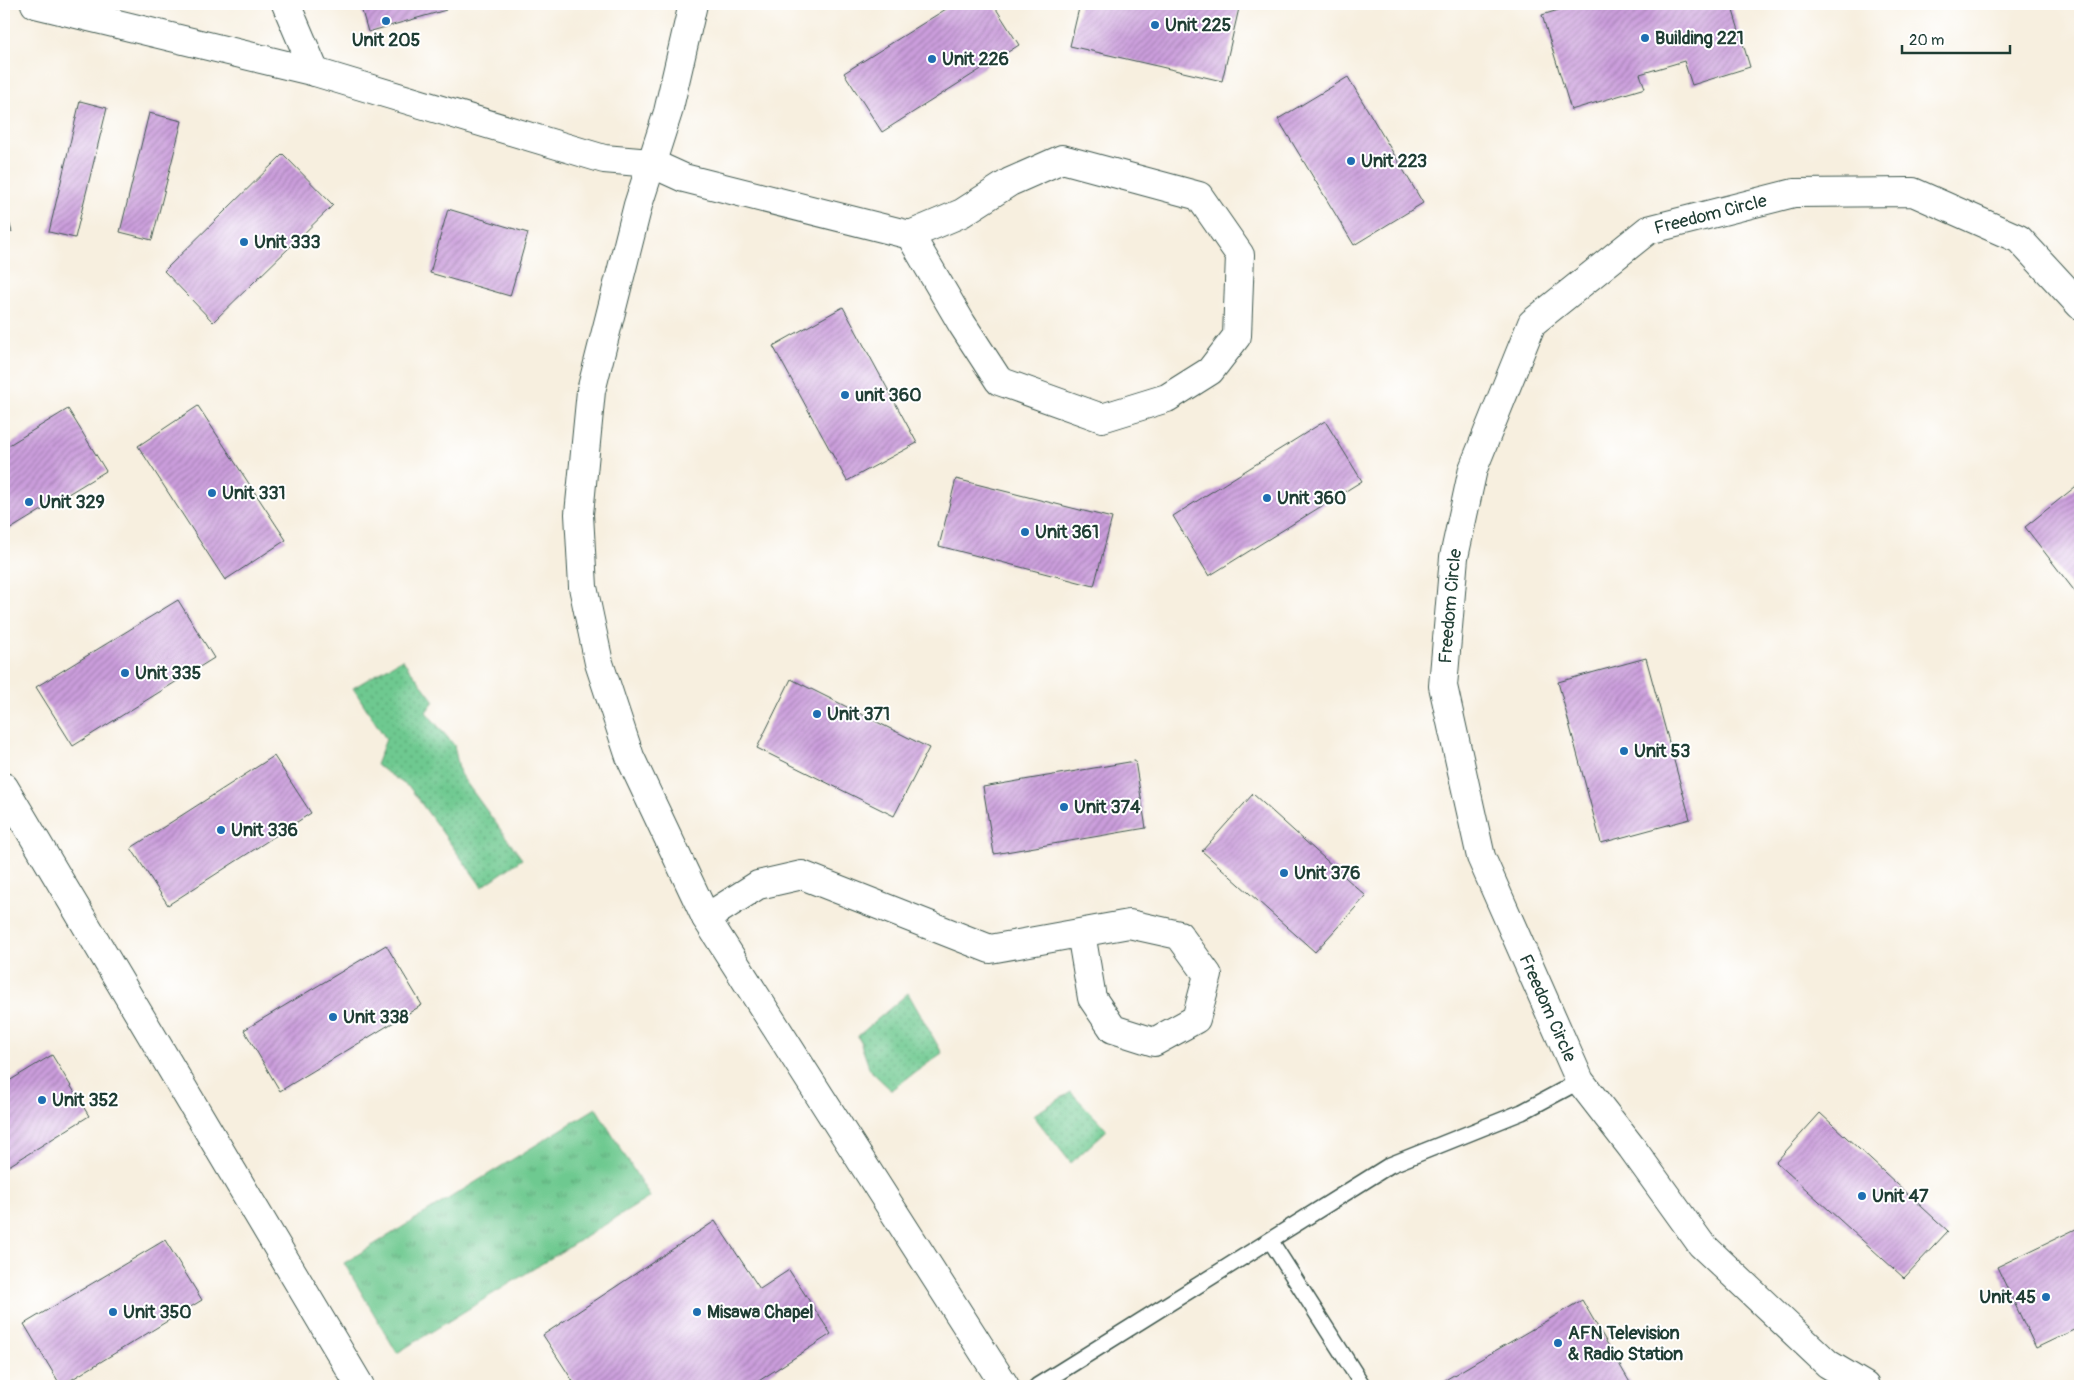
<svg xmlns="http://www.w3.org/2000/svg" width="2084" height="1390" viewBox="0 0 2084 1390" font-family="Pangolin,sans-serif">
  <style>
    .grass { fill: url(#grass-tufts); stroke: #468362 }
    .park { fill: url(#park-dots); stroke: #468362 }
    .building { fill: url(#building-hatch) }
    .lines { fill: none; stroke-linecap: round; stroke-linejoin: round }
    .lane-casing { stroke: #3f584e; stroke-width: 18 }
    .street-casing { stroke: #3f584e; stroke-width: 30 }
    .lane { stroke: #fff; stroke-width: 15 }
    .street { stroke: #fff; stroke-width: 28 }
    .poi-dot { fill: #1f6fb2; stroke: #fff; stroke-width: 2 }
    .labels { text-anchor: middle; stroke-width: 4; stroke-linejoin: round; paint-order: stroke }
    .poi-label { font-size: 18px; font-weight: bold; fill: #1f3d34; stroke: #fff; text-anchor: start }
    .street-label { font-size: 18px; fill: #1f3d34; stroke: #fff }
  </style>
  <defs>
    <pattern id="grass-tufts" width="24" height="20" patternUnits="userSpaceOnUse" patternTransform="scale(1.25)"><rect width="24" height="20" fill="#6ec990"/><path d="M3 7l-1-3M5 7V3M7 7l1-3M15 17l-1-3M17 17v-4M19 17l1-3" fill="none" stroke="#5aa476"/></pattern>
    <pattern id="park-dots" width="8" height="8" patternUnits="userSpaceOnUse" patternTransform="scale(1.25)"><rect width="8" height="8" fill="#6ec990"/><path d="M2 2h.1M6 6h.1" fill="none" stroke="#5aa476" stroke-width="1.8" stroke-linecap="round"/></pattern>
    <pattern id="building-hatch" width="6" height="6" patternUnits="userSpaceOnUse" patternTransform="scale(1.25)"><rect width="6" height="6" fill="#cb9ddc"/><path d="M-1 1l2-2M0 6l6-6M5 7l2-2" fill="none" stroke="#a481b3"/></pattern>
  </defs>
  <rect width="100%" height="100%" fill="#fff"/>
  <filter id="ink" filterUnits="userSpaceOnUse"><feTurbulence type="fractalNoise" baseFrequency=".02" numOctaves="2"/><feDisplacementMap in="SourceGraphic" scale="10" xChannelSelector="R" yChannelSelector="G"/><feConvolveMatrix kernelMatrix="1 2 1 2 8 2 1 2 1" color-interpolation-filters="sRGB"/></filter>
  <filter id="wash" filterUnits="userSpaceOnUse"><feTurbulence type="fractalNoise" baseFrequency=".0096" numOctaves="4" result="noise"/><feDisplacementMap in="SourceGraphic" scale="20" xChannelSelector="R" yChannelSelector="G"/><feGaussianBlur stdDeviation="1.12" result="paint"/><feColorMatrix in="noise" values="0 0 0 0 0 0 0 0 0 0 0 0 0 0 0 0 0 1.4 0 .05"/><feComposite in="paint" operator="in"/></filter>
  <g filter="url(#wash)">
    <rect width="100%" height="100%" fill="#f7efdf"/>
    <path class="grass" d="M596 1108 650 1197 397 1353 344 1263Z"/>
    <path class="park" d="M402 659 434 701 426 712 454 745 460 774 522 859 482 887 410 788 376 765 386 739 353 688Z
      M908 993 942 1053 891 1090 870 1070 858 1036Z
      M1071 1092 1107 1130 1071 1163 1033 1115Z"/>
    <g id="blocks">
      <path class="building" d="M360 4H445L446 10 368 32Z
        M954 4H993L1019 45 882 132 844 73Z
        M1080 4H1240L1222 81 1070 46Z
        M1578 4H1731L1750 67 1692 85 1684 61 1640 74 1645 88 1571 110 1542 15Z
        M1348 77 1423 203 1354 245 1278 119Z
        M80 101 107 108 75 238 49 232Z
        M149 113 182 121 152 240 120 232Z
        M283 154 333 205 213 322 164 271Z
        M4 204 12 232 4 235Z
        M448 209 528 233 510 296 430 273Z
        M843 307 917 443 847 481 773 346Z
        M198 406 286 540 225 580 138 446Z
        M68 409 106 471 4 533V448Z
        M1325 421 1362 481 1209 576 1173 516Z
        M956 479 1112 518 1094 586 939 546Z
        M2080 483V598L2025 527Z
        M178 600 214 658 73 746 36 687Z
        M1646 658 1690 819 1601 843 1558 682Z
        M791 679 929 748 894 816 757 748Z
        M274 756 311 813 168 905 131 848Z
        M1135 761 1146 828 994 854 983 787Z
        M1253 794 1366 896 1315 952 1202 851Z
        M386 945 422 1005 280 1091 244 1030Z
        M52 1055 89 1116 4 1169V1084Z
        M1820 1113 1948 1231 1904 1278 1776 1162Z
        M715 1221 760 1289 789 1270 831 1334 751 1386H576L543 1335Z
        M2080 1227V1327L2036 1348 1997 1267Z
        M165 1240 202 1300 61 1386 24 1324Z
        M1582 1300 1632 1386H1435Z"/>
    </g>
  </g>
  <g filter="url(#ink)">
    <use href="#blocks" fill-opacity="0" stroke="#3f584e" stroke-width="1"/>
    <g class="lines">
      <g class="lane-casing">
        <path id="lane" d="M1270 1240 1363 1386
          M1037 1386 1390 1165 1522 1112 1580 1081"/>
      </g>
      <g class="street-casing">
        <g id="street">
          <path d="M35 4 315 72 604 159 651 163 684 178 910 235 962 324 999 381 1102 418 1167 398 1210 371 1237 336 1240 255 1199 196 1062 159 1010 182 962 213 910 235"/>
          <path d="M286 4 315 72"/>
          <path d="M693 4 668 112 638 205 591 391 579 514 583 587 599 663 630 757 706 918 1005 1386"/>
          <path d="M4 787 360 1386"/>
          <path d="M706 918 758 885 802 875 990 949 1129 924 1179 935 1208 975 1196 1019 1154 1042 1113 1029 1092 998 1081 933"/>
          <path id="s1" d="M1865 1386 1828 1364 1701 1244 1632 1148 1580 1081 1481 857 1443 686 1454 557 1473 469 1532 323 1648 230 1794 193 1913 192 2019 239 2080 305"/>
        </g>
      </g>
      <use href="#lane" class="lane"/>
      <use href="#street" class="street"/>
    </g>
  </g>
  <g class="poi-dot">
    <circle cx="386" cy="21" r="5"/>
    <circle cx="1155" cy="25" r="5"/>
    <circle cx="1645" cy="38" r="5"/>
    <circle cx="932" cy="59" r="5"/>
    <circle cx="1351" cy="161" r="5"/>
    <circle cx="244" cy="242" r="5"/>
    <circle cx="845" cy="395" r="5"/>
    <circle cx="212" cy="493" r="5"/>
    <circle cx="1267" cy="498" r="5"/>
    <circle cx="29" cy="502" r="5"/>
    <circle cx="1025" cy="532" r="5"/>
    <circle cx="125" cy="673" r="5"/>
    <circle cx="817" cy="714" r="5"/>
    <circle cx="1624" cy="751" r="5"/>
    <circle cx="1064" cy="807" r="5"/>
    <circle cx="221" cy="830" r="5"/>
    <circle cx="1284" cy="873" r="5"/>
    <circle cx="333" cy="1017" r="5"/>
    <circle cx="42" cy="1100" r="5"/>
    <circle cx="1862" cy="1196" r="5"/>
    <circle cx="2046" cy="1297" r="5"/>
    <circle cx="113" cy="1312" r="5"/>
    <circle cx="697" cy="1312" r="5"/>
    <circle cx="1558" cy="1343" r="5"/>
  </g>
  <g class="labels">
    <g class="poi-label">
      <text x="1165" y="31">Unit 225</text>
      <text x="1655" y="44">Building 221</text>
      <text x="386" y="46" text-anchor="middle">Unit 205</text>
      <text x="942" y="65">Unit 226</text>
      <text x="1361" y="167">Unit 223</text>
      <text x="254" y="248">Unit 333</text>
      <text x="855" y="401">unit 360</text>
      <text x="222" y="499">Unit 331</text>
      <text x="1277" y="504">Unit 360</text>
      <text x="39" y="508">Unit 329</text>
      <text x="1035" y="538">Unit 361</text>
      <text x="135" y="679">Unit 335</text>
      <text x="827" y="720">Unit 371</text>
      <text x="1634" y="757">Unit 53</text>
      <text x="1074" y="813">Unit 374</text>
      <text x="231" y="836">Unit 336</text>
      <text x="1294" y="879">Unit 376</text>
      <text x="343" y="1023">Unit 338</text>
      <text x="52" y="1106">Unit 352</text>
      <text x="1872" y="1202">Unit 47</text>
      <text x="2036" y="1303" text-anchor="end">Unit 45</text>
      <text x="123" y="1318">Unit 350</text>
      <text x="707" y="1318">Misawa Chapel</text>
      <text x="1568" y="1339">AFN Television<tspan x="1568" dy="21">&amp; Radio Station</tspan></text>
    </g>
    <g class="street-label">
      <text dy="6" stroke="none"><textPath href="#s1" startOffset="1431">Freedom Circle</textPath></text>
      <text dy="6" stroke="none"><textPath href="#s1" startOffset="921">Freedom Circle</textPath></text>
      <text transform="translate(1548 1008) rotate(66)" y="6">Freedom Circle</text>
    </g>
  </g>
  <rect width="2084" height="1390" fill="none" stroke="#fff" stroke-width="20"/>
  <path d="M1902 45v8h108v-8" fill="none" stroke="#1f3d34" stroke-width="2.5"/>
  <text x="1909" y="45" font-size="15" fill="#1f3d34" stroke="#ffffff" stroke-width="4" paint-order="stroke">20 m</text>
</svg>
